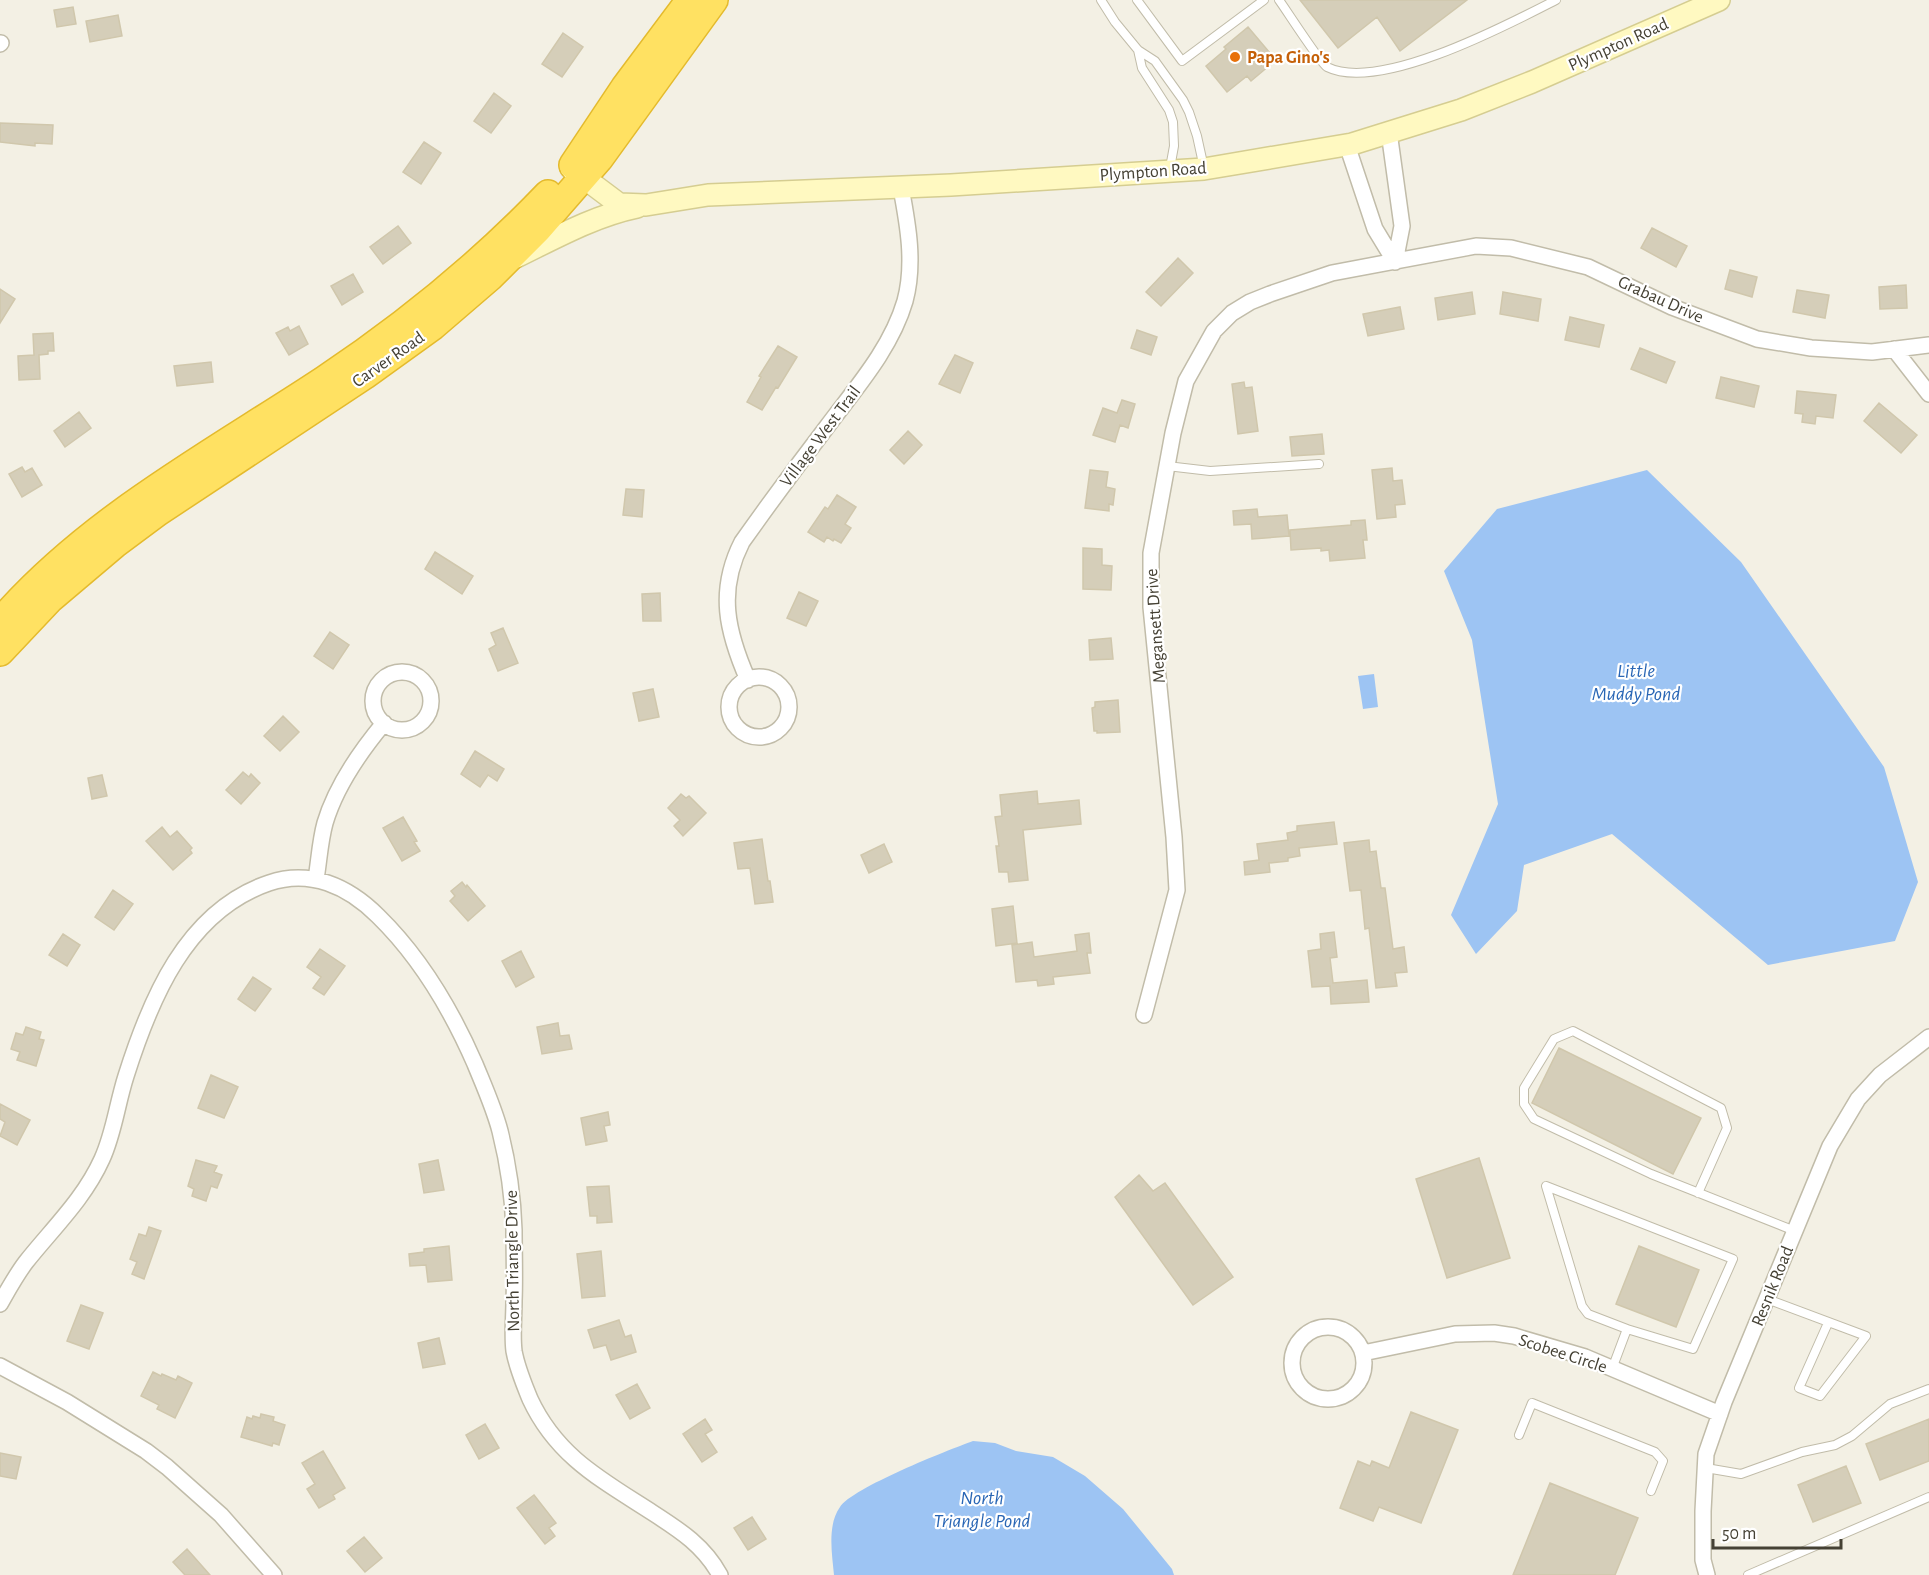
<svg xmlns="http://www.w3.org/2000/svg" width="1929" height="1575" viewBox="0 0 1929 1575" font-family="'Alegreya Sans',sans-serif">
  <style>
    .water { fill: #9dc4f3 }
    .building { fill: #d5ceb9; stroke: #d0c7ac; stroke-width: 1.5 }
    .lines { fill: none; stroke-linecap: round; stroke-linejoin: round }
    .lane-casing { stroke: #c1bca9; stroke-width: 10 }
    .street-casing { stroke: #c1bca9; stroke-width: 18 }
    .secondary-casing { stroke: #d5cd91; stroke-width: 24 }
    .highway-casing { stroke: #e4ba2d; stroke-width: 30 }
    .lane { stroke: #fff; stroke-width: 8 }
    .street { stroke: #fff; stroke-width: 15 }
    .secondary { stroke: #fff9c1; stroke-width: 21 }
    .highway { stroke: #ffe162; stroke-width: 27 }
    .food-dot { fill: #e8710a; stroke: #fff; stroke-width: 2 }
    .labels { text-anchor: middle; stroke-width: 4.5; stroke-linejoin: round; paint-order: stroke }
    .street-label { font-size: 18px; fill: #454134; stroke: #fff }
    .food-label { font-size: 18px; font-weight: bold; fill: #c56008; stroke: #fff; text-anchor: start }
    .water-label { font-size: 20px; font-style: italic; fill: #2966b5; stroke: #fff }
  </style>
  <rect width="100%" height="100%" fill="#f3f0e4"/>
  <path class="water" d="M1647 470 1741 562 1884 767 1918 882 1895 941 1768 965 1612 834 1524 865 1517 911 1476 954 1451 915 1498 804 1472 640 1444 571 1497 509Z
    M1374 674 1378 707 1363 709 1358 676Z
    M973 1441 995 1443 1016 1451 1053 1457 1085 1476 1123 1509 1172 1569 1174 1575H834C832 1554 827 1525 840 1507 852 1488 948 1450 973 1441Z"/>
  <path class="building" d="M1300 0H1467L1400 51 1377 17 1338 48Z
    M73 7 76 24 57 27 54 10Z
    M118 15 122 36 90 42 86 21Z
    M1248 27 1276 60 1251 81 1247 76 1227 92 1206 66 1226 49 1224 47Z
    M563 33 583 47 562 77 542 64Z
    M494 93 511 106 491 133 474 121Z
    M0 123 53 125 52 144 35 143V146L0 142Z
    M424 142 441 153 421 184 403 172Z
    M398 226 411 243 383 264 370 247Z
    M1652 228 1687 246 1676 267 1641 248Z
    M1178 258 1193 273 1161 306 1146 292Z
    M1730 270 1757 277 1752 297 1725 289Z
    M353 274 363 292 342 305 331 286Z
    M1906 285 1907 308 1880 309 1879 287Z
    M0 289 15 299 0 323Z
    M1797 290 1829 295 1825 318 1793 312Z
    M1472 292 1475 314 1438 320 1435 298Z
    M1503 292 1541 299 1538 321 1500 314Z
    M1400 307 1404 329 1368 336 1363 314Z
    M1570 317 1604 325 1599 347 1565 340Z
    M299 326 308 344 289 355 276 333 288 327 290 331Z
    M1137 330 1157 337 1151 355 1131 348Z
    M53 333 54 351H48V354L39 355 40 379 19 380 18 356 34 355 33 334Z
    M778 346 797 357 778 388 776 387 762 410 747 402 761 377 759 376Z
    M1640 348 1675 362 1666 383 1631 369Z
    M955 355 973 363 960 393 939 384Z
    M211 362 213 382 177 386 174 366Z
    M1721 377 1759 386 1754 407 1716 398Z
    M1244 382 1245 388 1252 387 1258 431 1238 434 1232 384Z
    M1797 391 1836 395 1833 418 1816 416 1815 424 1802 422 1803 414 1795 413Z
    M1122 400 1135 404 1128 428 1120 425 1115 442 1093 435 1103 408 1117 413Z
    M1879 403 1917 435 1901 453 1864 421Z
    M79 412 91 428 65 447 54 431Z
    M908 431 922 445 904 464 890 450Z
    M1322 434 1324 454 1292 456 1290 437Z
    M22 467 25 472 32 468 42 485 22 497 9 474Z
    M1392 468 1393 481 1402 480 1405 504 1395 505 1396 517 1377 519 1372 470Z
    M1090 470 1108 472 1106 487 1115 489 1113 505 1109 504V511L1085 508Z
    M626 489 644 490 642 517 623 515Z
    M837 495 856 507 845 524 851 528 841 543 834 539 833 541 827 537 824 542 808 532 825 507 828 509Z
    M1257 509 1258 517 1287 515 1289 536 1252 539 1251 524 1234 525 1233 511Z
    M1365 520 1367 540H1363L1365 558 1330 561 1329 550 1321 551V548L1291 550 1290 530 1351 525V521Z
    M1083 548 1102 549V565L1112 566 1111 590 1083 589Z
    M435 552 473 576 462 594 425 569Z
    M799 592 818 601 806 626 787 618Z
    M660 593 661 621H643L642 594Z
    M503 628 518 663 498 671 489 649 496 645 491 633Z
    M330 632 349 645 333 669 314 656Z
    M1111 638 1113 659 1090 660 1089 640Z
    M653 689 659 717 639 721 633 693Z
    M1118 700 1120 732 1097 733V731H1094L1092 708 1095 707V702Z
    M283 716 299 732 280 751 264 736Z
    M475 751 504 769 497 781 488 775 480 787 461 774Z
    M243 772 249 777 251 774 260 783 241 804 226 790Z
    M102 775 107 796 92 799 88 778Z
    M1037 791 1038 804 1079 800 1081 824 1023 830 1028 880 1009 882 1008 872H999L996 846H999L995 817 1002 816 1000 795Z
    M681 794 686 798 689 796 706 813 683 836 674 826 680 820 668 808Z
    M403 817 417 841 414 842 420 851 402 861 383 828Z
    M1334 822 1337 844 1299 848 1300 856 1288 858V861L1269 863 1270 872 1245 875 1244 862 1259 860 1257 844 1288 840 1287 833 1297 831V826Z
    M162 827 170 837 177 831 192 848 190 850 192 853 173 870 146 841Z
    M762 839 768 881H770L773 902 755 904 750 868 738 869 734 843Z
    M1369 840 1370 852 1376 851 1381 888H1385L1393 949 1404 947 1407 972 1395 973 1397 986 1376 988 1369 928 1365 929 1361 890 1350 891 1344 843Z
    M884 844 892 862 869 873 861 855Z
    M462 882 466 887 467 885 485 906 468 921 450 901 455 896 451 891Z
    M113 890 133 904 114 930 95 917Z
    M1013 906 1017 943 996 946 992 909Z
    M1334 932 1337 957 1330 958 1333 983 1367 980 1369 1002 1331 1004 1330 986 1312 987 1308 951 1321 949 1320 934Z
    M1089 933 1091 953H1087L1090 973 1053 977 1054 984 1038 986 1037 980 1016 982 1012 945 1032 942 1034 957 1077 951 1075 935Z
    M63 934 80 945 67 966 49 955Z
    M320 949 345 966 324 995 313 988 321 977 307 967Z
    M521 951 534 977 516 987 502 961Z
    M253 977 271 989 255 1011 238 999Z
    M558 1023 560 1036 569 1035 572 1049 542 1054 537 1027Z
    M26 1027 41 1032 39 1039 44 1040 36 1066 17 1060 20 1052 11 1049 16 1033 23 1035Z
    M1559 1048 1701 1118 1673 1174 1532 1103Z
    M211 1075 238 1087 224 1118 198 1108Z
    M0 1104 30 1120 17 1145 0 1136 5 1122 0 1119Z
    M608 1112 610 1125 604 1126 607 1141 586 1145 581 1118Z
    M1479 1158 1510 1258 1447 1278 1416 1179Z
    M196 1160 217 1166 214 1172 222 1175 217 1188 211 1186 206 1201 192 1196 194 1189 188 1186Z
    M438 1160 444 1190 424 1193 419 1164Z
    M1139 1175 1153 1191 1165 1183 1233 1277 1193 1305 1115 1197Z
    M609 1186 612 1222 597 1223V1216H590L587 1187Z
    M149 1227 161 1231 144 1279 132 1274 137 1262 130 1259 139 1234 146 1236Z
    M449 1246 452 1280 428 1282 426 1265 410 1266 409 1254 424 1252V1249Z
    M1639 1246 1699 1270 1676 1327 1616 1304Z
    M601 1251 605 1296 582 1298 577 1254Z
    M81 1305 103 1313 89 1349 67 1341Z
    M619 1320 625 1337 631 1335 636 1352 611 1360 606 1345 594 1348 588 1330Z
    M439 1338 445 1364 423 1368 418 1343Z
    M153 1372 161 1376 162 1374 176 1380 178 1376 192 1383 175 1418 157 1409 159 1405 141 1396Z
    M637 1384 650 1408 630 1419 616 1395Z
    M1411 1412 1458 1430 1421 1523 1379 1507 1373 1521 1340 1508 1358 1461 1370 1466 1372 1461 1389 1468Z
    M261 1414 274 1417 273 1421 285 1425 279 1445 273 1443 272 1446 241 1437 247 1417 252 1419 253 1416 260 1418Z
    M705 1419 712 1430 705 1434 717 1452 702 1462 683 1434Z
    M1929 1419V1461L1880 1480 1866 1444Z
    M485 1424 499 1448 479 1459 466 1435Z
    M323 1451 345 1488 333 1495 335 1499 319 1508 307 1489 315 1484 302 1463Z
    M0 1453 21 1457 16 1479 0 1476Z
    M1846 1466 1861 1503 1813 1522 1798 1485Z
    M1550 1483 1638 1518 1615 1575H1513Z
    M534 1495 556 1523 549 1528 555 1536 545 1544 517 1508Z
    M752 1517 766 1539 748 1550 734 1528Z
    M364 1537 382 1558 365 1572 347 1551Z
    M187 1549 210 1575H185L173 1562Z"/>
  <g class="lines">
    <g class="lane-casing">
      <path id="lane" d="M1101 0 1115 22 1138 50 1155 61 1183 100 1189 112 1197 136 1204 168
        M1137 0 1182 61 1264 0
        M1279 0C1287 11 1320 63 1327 67 1379 93 1507 25 1556 0
        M1138 50 1142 68 1169 110 1173 122 1174 146 1170 168
        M1167 466 1210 471 1319 464
        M1698 1193 1727 1128 1721 1108 1573 1031 1554 1039 1524 1088V1104L1534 1119 1651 1174 1795 1231
        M1767 1299 1866 1336 1820 1396 1799 1388 1828 1323
        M1612 1369 1627 1329 1693 1349 1733 1259 1546 1186 1582 1306 1588 1314 1627 1329
        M1519 1435 1532 1403 1655 1452 1663 1461 1651 1491
        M1706 1468 1741 1474 1802 1452 1835 1445 1852 1436 1890 1404 1929 1389
        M1748 1575 1929 1497"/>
    </g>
    <g class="street-casing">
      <path id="street" d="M0 44 1 43
        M1389 132 1402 226 1395 262
        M1347 145 1375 229 1395 262
        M1894 349 1929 394
        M373 701a29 29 0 1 1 58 0a29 29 0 1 1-58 0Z
        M729 707a30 30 0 1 1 60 0a30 30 0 1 1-60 0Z
        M748 680C727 632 717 591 742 542 769 504 797 466 826 428 855 389 891 349 905 301 915 264 908 225 901 188
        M316 879C319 861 320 841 325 823 336 786 359 753 384 723
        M1144 1015 1177 890 1174 837 1151 607V553L1173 433 1186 381 1214 331 1232 313 1250 302 1270 294 1332 273 1476 246 1511 248 1588 267 1672 307 1757 339 1811 348 1872 352 1929 345
        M0 1304C8 1290 16 1275 26 1262 53 1228 84 1199 102 1159 114 1133 117 1104 126 1076 150 1000 186 911 269 883 310 869 348 886 378 916 421 958 451 1009 475 1064 484 1086 494 1108 500 1131 508 1163 513 1197 514 1230 514 1254 515 1278 514 1301 514 1318 512 1335 514 1351 517 1368 524 1384 530 1399 557 1457 602 1480 653 1513 681 1531 704 1546 720 1575
        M1292 1363a36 36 0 1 1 72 0a36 36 0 1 1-72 0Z
        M1363 1353 1455 1334 1494 1333 1514 1336 1585 1357 1720 1414
        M0 1366 67 1402 146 1451 167 1467 221 1515 274 1575
        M1707 1575 1703 1560V1511L1706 1454 1724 1402 1830 1146 1858 1099 1880 1075 1929 1037"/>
    </g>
    <g class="secondary-casing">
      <path id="secondary" d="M571 168 619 204 646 205 708 195 951 185 1204 169 1352 144 1461 110 1532 82 1719 0
        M516 257C555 238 594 216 637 207"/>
    </g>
    <g class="highway-casing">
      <path id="highway" d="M573 165 625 87 690 0
        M0 622C89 519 212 454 324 380 405 326 480 265 548 194
        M0 652 50 599 115 544 158 512 365 375 433 326 490 277 538 229 599 159 714 0"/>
    </g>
    <use href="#lane" class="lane"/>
    <use href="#street" class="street"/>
    <use href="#secondary" class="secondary"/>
    <use href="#highway" class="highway"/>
  </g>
  <circle class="food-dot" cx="1235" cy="57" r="6"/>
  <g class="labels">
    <g class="street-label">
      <text transform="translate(1618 44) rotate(-24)" y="6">Plympton Road</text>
      <text transform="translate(1153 171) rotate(-4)" y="6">Plympton Road</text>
      <text transform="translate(1661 299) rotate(24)" y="6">Grabau Drive</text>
      <text transform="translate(388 359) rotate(-35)" y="6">Carver Road</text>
      <text transform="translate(820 436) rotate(-53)" y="6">Village West Trail</text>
      <text transform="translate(1155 626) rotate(-94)" y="6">Megansett Drive</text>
      <text transform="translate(512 1261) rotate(-91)" y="6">North Triangle Drive</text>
      <text transform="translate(1772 1286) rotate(-68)" y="6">Resnik Road</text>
      <text transform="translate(1563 1353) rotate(18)" y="6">Scobee Circle</text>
    </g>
    <g class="food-label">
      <text x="1247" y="63">Papa Gino's</text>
    </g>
    <g class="water-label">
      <text x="1636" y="677">Little<tspan x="1636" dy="23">Muddy Pond</tspan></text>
      <text x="982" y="1504">North<tspan x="982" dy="23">Triangle Pond</tspan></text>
    </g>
  </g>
  <path d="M1713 1539v9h128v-9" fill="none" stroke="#454134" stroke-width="3"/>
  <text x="1722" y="1539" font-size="18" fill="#454134" stroke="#ffffff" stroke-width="4.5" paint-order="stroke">50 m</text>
</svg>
